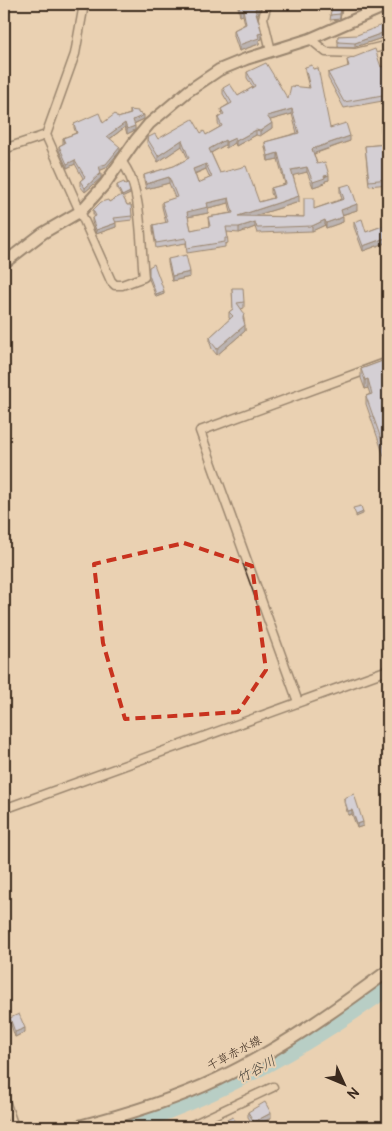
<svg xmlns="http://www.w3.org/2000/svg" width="392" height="1131" viewBox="0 0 392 1131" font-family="Pangolin,'Klee One',sans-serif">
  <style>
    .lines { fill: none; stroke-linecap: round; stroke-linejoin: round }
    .river { stroke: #7dcadc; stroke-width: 16 }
    .minor-casing { stroke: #3b2a1e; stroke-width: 11 }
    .tertiary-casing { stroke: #3b2a1e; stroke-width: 14 }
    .secondary-casing { stroke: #3b2a1e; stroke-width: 15 }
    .minor { stroke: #ead1b2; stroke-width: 8 }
    .tertiary { stroke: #ead1b2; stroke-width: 10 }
    .secondary { stroke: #ead1b2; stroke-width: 11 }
    .wall { fill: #a1afd9; stroke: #3b2a1e; fill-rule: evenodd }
    .shaded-wall { fill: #838fb0; stroke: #3b2a1e }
    .building { fill: #bbccfc; stroke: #3b2a1e; fill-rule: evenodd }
    .marked { fill: none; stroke: #c8321e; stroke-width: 4; stroke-dasharray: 10 6; stroke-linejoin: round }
    .labels { text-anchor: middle; stroke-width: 4; stroke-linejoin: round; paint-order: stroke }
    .street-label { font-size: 12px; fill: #3b2a1e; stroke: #ead1b2 }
    .water-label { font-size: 14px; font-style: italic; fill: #45423a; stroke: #ead1b2 }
  </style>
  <rect width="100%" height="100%" fill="#ead1b2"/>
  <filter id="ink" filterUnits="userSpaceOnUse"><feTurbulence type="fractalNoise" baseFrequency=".02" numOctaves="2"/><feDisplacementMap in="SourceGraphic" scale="10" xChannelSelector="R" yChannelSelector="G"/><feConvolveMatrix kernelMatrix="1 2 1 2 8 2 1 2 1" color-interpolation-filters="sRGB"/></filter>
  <g filter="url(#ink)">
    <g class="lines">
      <path class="river" d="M113 1127C131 1122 151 1118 168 1111 247 1081 320 1036 388 988"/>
      <g class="minor-casing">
        <path id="minor" d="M267 4 263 18 271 51
          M310 39 326 52 356 53 388 45
          M46 135 111 281 115 285H122L144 277C140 243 143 187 121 161
          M46 135 75 54 84 4
          M4 149 46 135
          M298 702 200 431 388 362
          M4 809 388 670
          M4 1098 14 1127
          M188 1127 273 1087"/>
      </g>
      <g class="tertiary-casing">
        <path id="tertiary" d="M4 263 43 233 81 211 105 184 135 141 149 124 188 91 219 70 246 59 310 39 388 5"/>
      </g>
      <g class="secondary-casing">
        <path id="secondary" d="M77 1127C125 1115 174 1100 218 1079 279 1050 334 1011 388 971"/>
      </g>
      <use href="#minor" class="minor"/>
      <use href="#tertiary" class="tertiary"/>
      <use href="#secondary" class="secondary"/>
    </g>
    <path class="wall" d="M238 4H258L259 13 257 14 262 39 259 40V44L239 51 234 36V30L245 24 243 15 240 16 238 7Z
      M328 4H343L340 19 330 20 332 9 329 8Z
      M338 36 385 37 355 47H338Z
      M347 60 381 67 388 65V100L344 108 328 78V73L348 67Z
      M305 67 330 128 350 141 314 154 317 164 329 180 325 181V183L313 187 307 172 293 175 299 202 254 216 304 217 314 209 342 199 340 192V187L357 210 342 215 343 222 326 228 325 225 312 231 257 233 255 227 239 233 227 232 228 243 225 244V247L187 253 186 243 156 248 153 230V225L166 223 162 207V202L175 198 169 183 146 189 144 180V175L174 166 188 159 182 146 158 162 147 143V138L158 139 201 133 206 135 220 127 218 123V118L222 115 221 109 229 104 223 94V88L238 96 253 87 247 78V72L288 99 309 87 305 72ZM292 114 297 133 265 142V147L268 161 278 159 285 184 271 188V193L273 198 259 202 220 173 211 153 225 145 226 148 235 143 236 146 256 135 260 136 272 128 270 120ZM206 169 210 178 198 183 195 174ZM229 203 231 213 208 217 209 227 191 230 188 217 208 213V208Z
      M130 110 138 113 144 119 134 124 135 130 127 134 125 127 110 139 120 151 106 168 100 170 101 178 85 192 80 186V181L83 178 75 164 67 168 59 150V146L63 144V138L76 133 74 128V124L103 123 130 114Z
      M388 123V141L383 142 381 130V125Z
      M388 144V184L369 186 365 146Z
      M117 185 130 194 123 197 127 205H131L132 220 115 222 116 227 96 234 92 222V218L95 217 93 214V210L121 196 117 188Z
      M354 222 366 232 388 224V242L363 251 354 227Z
      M168 259 190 277 172 281 168 263Z
      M149 267 164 294 156 297 149 279Z
      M232 288 244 302V308L241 309 244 319V321L245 331 217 355 212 349 210 343V337L230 319 229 318V312L233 309Z
      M388 359V458L385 459 366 404V396L370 394 368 388 365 389 361 378V369Z
      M344 798 363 826 357 828 352 814 348 815 344 802Z
      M10 1018 25 1032 15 1037 10 1022Z
      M248 1112 271 1118 254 1127 248 1117Z"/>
    <path class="shaded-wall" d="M342 4H343L340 19V14Z
      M259 6V13L255 15V9Z
      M240 9H243V15L240 16Z
      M385 32V37L355 47V43Z
      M262 33V39L259 40V44L239 51V45L258 34Z
      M292 109V114L267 121V116Z
      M144 115V119L133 124V120Z
      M125 123V127L107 141V136Z
      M272 123V128L260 136V131Z
      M135 126V130L127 134V129Z
      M256 130V135L236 146V141Z
      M350 136V141L312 154V149Z
      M388 136V141L383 142V137Z
      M235 138V143L226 148V142Z
      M182 140V146L158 162V156Z
      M225 140V145L209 154V149Z
      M120 147V151L106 168 99 171V166Z
      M278 153V159L268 161V156Z
      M10 159V162L4 164V161Z
      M75 160V164L67 168V164Z
      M206 164V169L193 174V169Z
      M307 167V172L291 176V170Z
      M101 173V178L85 192V188Z
      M329 175V180L325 181V183L313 187V182Z
      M169 177V183L146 189V184Z
      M130 192V194L122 198V196Z
      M299 196V202L238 221V216Z
      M229 198V203L208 208V213L187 217V212L207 203Z
      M357 204V210L341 215V210Z
      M343 217V222L326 228V223Z
      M325 220V225L312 231V226Z
      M255 222V227L239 233V227Z
      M116 223V227L96 234V230Z
      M388 237V242L363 251V246Z
      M190 272V277L172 281V276Z
      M164 291V294L156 297V294Z
      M245 325V331L217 355V349Z
      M368 379V388L365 389V380Z
      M388 449V458L385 459V450Z
      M363 512V514L356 517V515Z
      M352 810V814L348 815V811Z
      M363 822V826L357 828V824Z
      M25 1028V1032L15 1037V1032Z
      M271 1113V1118L254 1127V1122Z"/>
    <path class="building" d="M238 4H258L259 6 255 9 262 33 258 34 259 38 239 45 234 30 246 24 243 9H240Z
      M329 4H342L340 14 330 15 333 4Z
      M382 25 385 32 355 43 338 42V36L357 35Z
      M375 49 381 67 388 65V94L344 102 328 73 349 66 347 60Z
      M266 63 288 99 291 86 310 88 305 67 312 65 313 69 318 68 330 128 346 123 350 136 312 149 317 164 325 162 329 175 324 176 325 178 313 182 307 167 291 170 299 196 238 216 304 217V198H314V209L344 199 340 187 350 184 357 204 341 210 343 217 326 223 325 220 312 226 257 228 255 222 239 227H226L228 238H225V242L187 248 186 238 156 243 153 225 168 222 162 202 177 197 169 177 146 184 144 175 174 166 189 158 182 140 158 156 147 138 155 134 158 139 193 119 201 133 204 131 206 135 222 126 218 118 224 114 221 109 232 103 223 88 230 84 238 96 255 86 247 72ZM292 109 299 133 265 142 268 156 278 153 286 184 271 188 274 198 259 202 246 166 220 173 209 149 225 140 226 142 235 138 236 141 256 130 260 131 272 123 267 116ZM206 164 212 177 198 183 193 169ZM229 198 233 213 208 217 210 226 191 230 187 212 208 207 207 203Z
      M130 110 138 111V113L144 115 133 120 135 126 127 129 125 123 107 136 120 147 106 164 99 166 101 173 85 188 80 181 85 177 75 160 67 164 59 146 65 143 63 138 77 133 74 124 99 113 103 123 115 114 118 118 131 114Z
      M388 122V136L383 137 381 125Z
      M388 144V179L369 181 365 146Z
      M8 151 10 159 4 161V152Z
      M124 182 125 185 128 184 130 192 122 196 117 185Z
      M122 195 127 205H131L132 216 114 218 116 223 96 230 92 218 96 216 93 210 101 202 108 200 109 202Z
      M362 219 366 232 388 224V237L363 246 354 222Z
      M186 255 190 272 172 276 168 259Z
      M154 264 164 291 156 294 149 275V267Z
      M232 288H243L244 302 237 303 244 313 243 318 245 325 217 349 212 343 210 337 233 316 229 312 233 309Z
      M388 359V449L385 450 366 396 372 394 368 379 365 380 361 369Z
      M361 506 363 512 356 515 353 508Z
      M354 794 363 822 357 824 352 810 348 811 344 798Z
      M19 1014 25 1028 15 1032 10 1018Z
      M265 1102 271 1113 254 1122 248 1112Z
      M233 1117 237 1127H217L215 1125Z
      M372 1122H388V1127H373Z"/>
  </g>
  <path d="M0 0H392V1131H0ZM184 543 252 566 266 670 238 712 125 719 103 643 94 564Z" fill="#ead1b2" fill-opacity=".55" fill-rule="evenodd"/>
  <path class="marked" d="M184 543 252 566 266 670 238 712 125 719 103 643 94 564Z"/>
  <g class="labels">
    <g class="street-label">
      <text transform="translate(234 1053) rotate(-28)" y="4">千草赤水線</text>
    </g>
    <g class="water-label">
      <text transform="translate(256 1069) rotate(-28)" y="5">竹谷川</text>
    </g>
  </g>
  <rect width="392" height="1131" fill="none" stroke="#ead1b2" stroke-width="20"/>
  <rect x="10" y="10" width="372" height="1111" fill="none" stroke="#3b2a1e" stroke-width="2" filter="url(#ink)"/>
  <g transform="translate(344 1084) rotate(134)" stroke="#ead1b2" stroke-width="4" paint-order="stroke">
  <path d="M0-4L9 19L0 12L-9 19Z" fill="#3b2a1e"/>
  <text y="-8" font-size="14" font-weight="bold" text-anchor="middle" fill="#3b2a1e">N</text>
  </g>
</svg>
